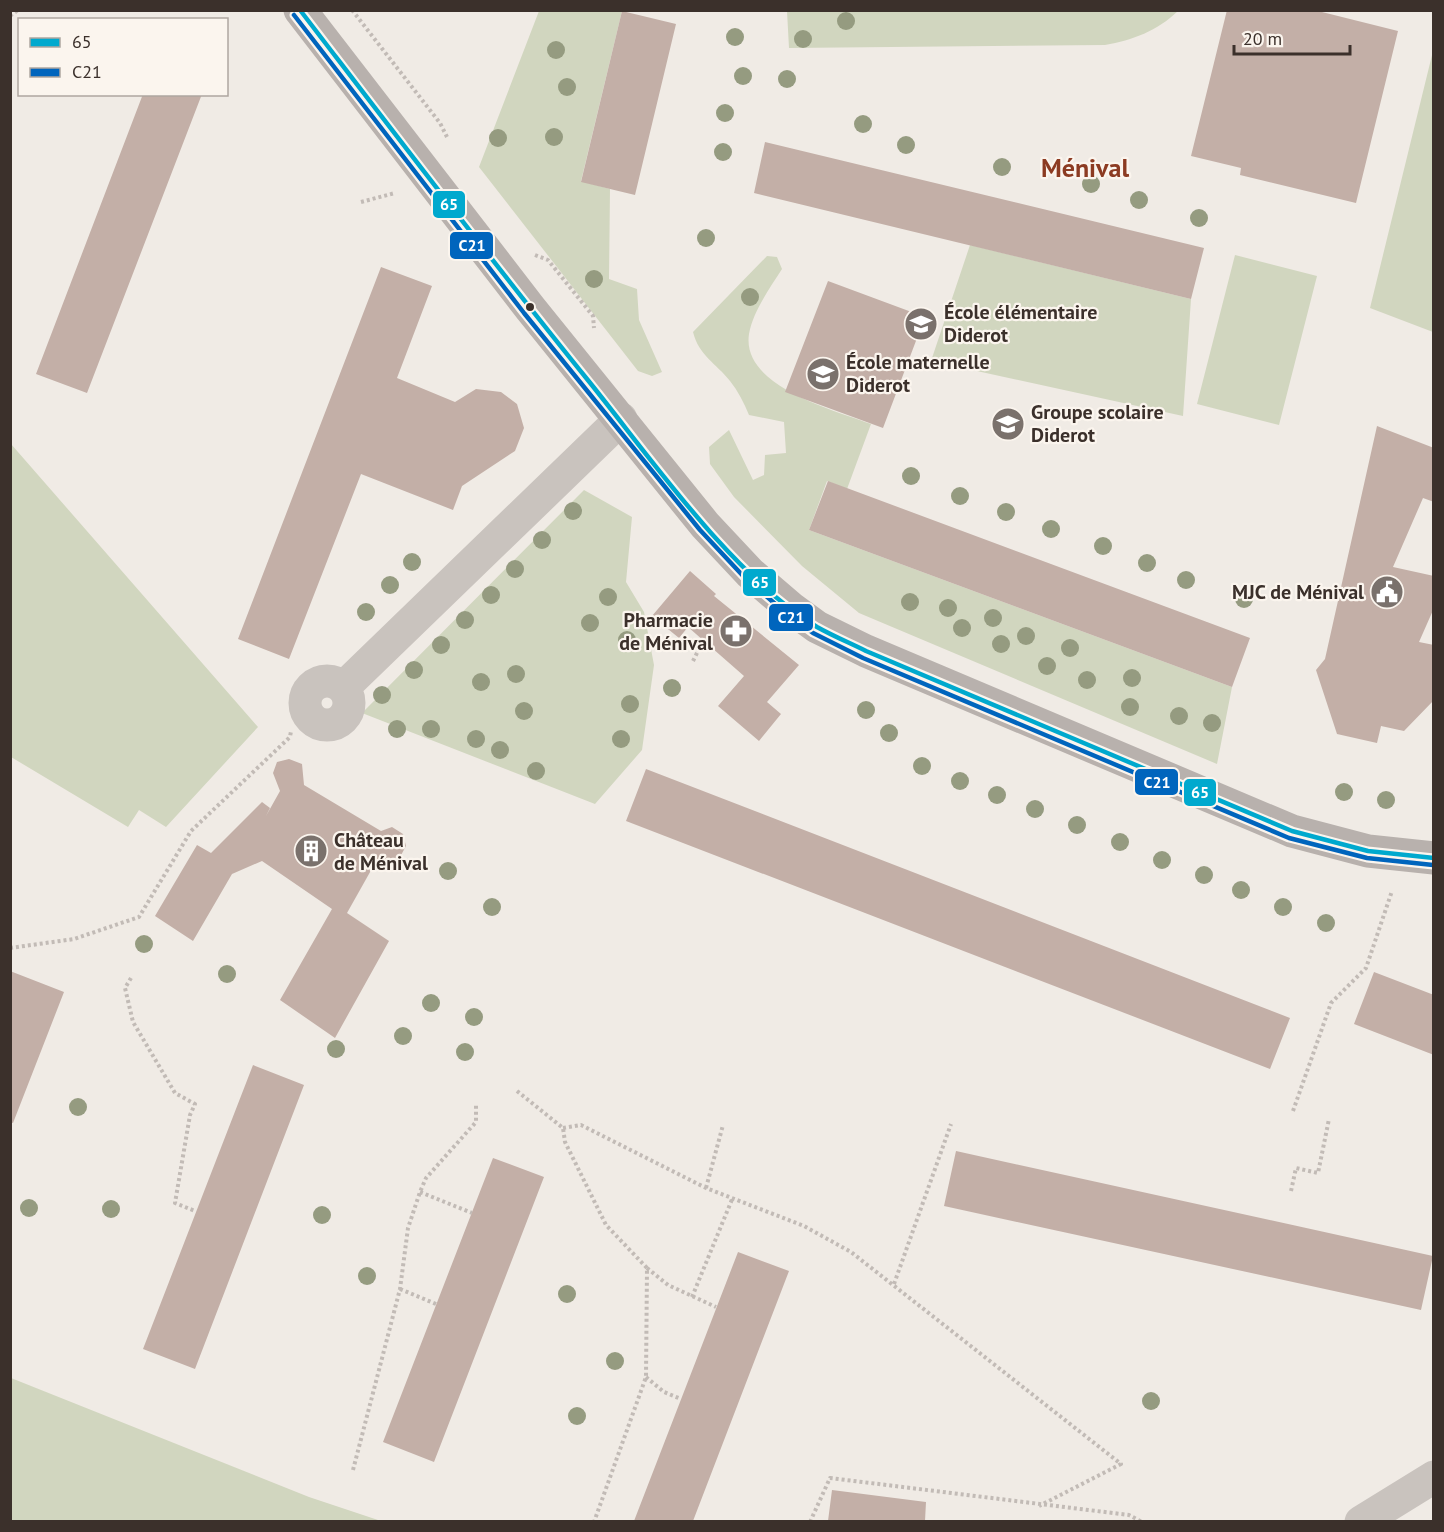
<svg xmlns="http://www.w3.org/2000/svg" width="1444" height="1532" viewBox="0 0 1444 1532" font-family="'PT Sans',sans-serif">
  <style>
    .green { fill: #d1d6bf }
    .building { fill: #c3afa7 }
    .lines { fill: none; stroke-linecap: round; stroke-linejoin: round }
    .path { stroke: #c2bbb6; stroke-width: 4; stroke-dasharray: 3 3; stroke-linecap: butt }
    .minor { stroke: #c9c3be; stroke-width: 33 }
    .major { stroke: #b8b1ad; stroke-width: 33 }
    .bus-1-casing { stroke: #fbf5ee; stroke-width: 9 }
    .bus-2-casing { stroke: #fbf5ee; stroke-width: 9 }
    .bus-1 { stroke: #00a9ce; stroke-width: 4.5 }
    .bus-2 { stroke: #0065bd; stroke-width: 4.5 }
    .tree { fill: #959b80 }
    .bus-dot { fill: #3b302b; stroke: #fbf5ee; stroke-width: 2 }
    .labels { text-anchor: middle; stroke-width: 4.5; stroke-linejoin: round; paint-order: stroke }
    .poi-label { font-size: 20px; font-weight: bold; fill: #3b302b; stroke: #fbf5ee; text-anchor: start }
    .district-label { font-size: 26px; font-weight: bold; fill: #8c3b22; stroke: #fbf5ee }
    .line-badge { stroke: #fbf5ee; stroke-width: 2 }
    .badge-label { font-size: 16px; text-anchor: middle; font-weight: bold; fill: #fff }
  </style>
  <rect width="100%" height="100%" fill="#f0ebe5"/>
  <path class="green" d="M539 11H622L581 181 610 189 609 279 637 289 639 320 662 372 652 376 638 371 479 167Z
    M787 11V10L1178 11C1157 31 1133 40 1105 45L789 48Z
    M1433 51 1434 332H1433L1370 308Z
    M970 245 1191 299 1183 416 931 361Z
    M1235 255 1317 276 1279 425 1197 404Z
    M767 256 777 257 782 269C770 288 753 311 749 334 741 387 835 410 871 424L847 489 827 481 809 530 1232 687 1217 764 859 613 802 566 734 497 710 464 709 447 729 430 753 480 764 475 765 455 786 453 784 422 749 415C744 403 738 391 730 381 716 363 699 356 693 332Z
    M11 444 258 727 166 827 139 810 128 827 11 757Z
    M584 490 632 517 626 582 644 612 654 665 642 750 595 804 362 713Z
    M11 1378 309 1497 381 1521H11Z"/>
  <path class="building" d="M1227 10H1314L1398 31 1356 203 1240 175 1241 168 1191 156Z
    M622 11 676 24 635 195 581 182Z
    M143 94H202L87 393 36 374Z
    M765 142 1204 248 1191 299 754 193Z
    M381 267 432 286 397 378 455 402 476 389 501 392 517 404 524 428 515 451 462 486 453 510 361 474 289 659 238 639Z
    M828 281 925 317 883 428 785 392Z
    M1377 426 1434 448V502L1423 498 1393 567 1434 576V608L1419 642 1434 645V700L1404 731 1381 726 1377 743 1337 734 1316 670 1325 659Z
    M828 481 1250 638 1232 687 809 530Z
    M690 571 716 594 714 596 799 665 767 702 781 714 759 741 718 706 744 676 688 627 679 638 652 616Z
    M289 759 302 764 304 785 381 831 392 827 403 834 406 846 400 857 374 865 347 913 389 941 335 1038 280 1000 332 909 262 861 232 874 193 941 155 916 197 845 211 853 262 802 270 808 266 816 280 791 273 773 277 762Z
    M646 769 1290 1018 1270 1069 626 821Z
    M10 971 64 992 13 1123 10 1122Z
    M1374 972 1434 995V1055L1354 1024Z
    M253 1065 304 1085 195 1369 143 1349Z
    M956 1151 1433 1256 1421 1310 944 1206Z
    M493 1158 544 1177 434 1462 383 1442Z
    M738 1252 789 1271 693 1521H634Z
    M832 1490 926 1502 925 1521H828Z"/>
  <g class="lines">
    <path class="path" d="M352 10 440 123 447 137
      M10 16 18 10
      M361 202 395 193
      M535 255 548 260 593 316 594 328
      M693 661 703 641
      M303 686 308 676
      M10 948 74 939 139 917 191 831 290 737 291 731
      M131 978 125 988 133 1022 175 1093 195 1104 190 1115 175 1203 195 1211
      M517 1091 563 1128 565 1142 606 1225 647 1268 646 1377 594 1522
      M1293 1111 1331 1003 1366 968 1392 891
      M563 1128 581 1125 706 1188 804 1226 851 1252 1121 1464 1039 1506
      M706 1188 723 1125
      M1291 1191 1296 1168 1318 1173 1329 1119
      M420 1192 472 1213
      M647 1268 668 1285 716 1307
      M894 1284 951 1124
      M400 1289 436 1304
      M692 1297 733 1197
      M646 1377 664 1392 681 1399
      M353 1470 400 1289 408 1228 420 1192 426 1178 476 1122V1105
      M810 1522 830 1478 1129 1515 1142 1522"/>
    <path class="minor" d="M305 703a22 22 0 1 1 44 0a22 22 0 1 1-44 0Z
      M343 688 621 419
      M1361 1522 1434 1477"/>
    <path class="major" d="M300 10 530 308 705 525 750 573 791 608 817 627 866 651 1292 831 1368 851 1434 858"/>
    <g class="bus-1-casing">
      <path id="bus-1" d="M300 10C395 134 489 258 587 379 651 458 731 575 817 627 833 636 850 643 866 651L1292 831 1368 851 1434 858"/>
    </g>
    <g class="bus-2-casing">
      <path id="bus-2" d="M294 15 524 313 700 530 745 578 787 614 813 633 863 658 1289 838 1367 858 1433 865"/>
    </g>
    <use href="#bus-1" class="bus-1"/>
    <use href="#bus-2" class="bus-2"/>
  </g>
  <g class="tree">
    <circle cx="846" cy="21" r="9"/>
    <circle cx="735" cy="37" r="9"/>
    <circle cx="803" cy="39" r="9"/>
    <circle cx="556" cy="50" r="9"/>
    <circle cx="743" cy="76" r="9"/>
    <circle cx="787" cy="79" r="9"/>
    <circle cx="567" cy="87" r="9"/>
    <circle cx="725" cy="113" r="9"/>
    <circle cx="863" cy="124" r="9"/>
    <circle cx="554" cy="137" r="9"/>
    <circle cx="498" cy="138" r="9"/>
    <circle cx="906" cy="145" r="9"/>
    <circle cx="723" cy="152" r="9"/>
    <circle cx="1002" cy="167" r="9"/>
    <circle cx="1091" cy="184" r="9"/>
    <circle cx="1139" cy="200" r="9"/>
    <circle cx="1199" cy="218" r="9"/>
    <circle cx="706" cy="238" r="9"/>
    <circle cx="594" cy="279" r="9"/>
    <circle cx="750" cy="297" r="9"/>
    <circle cx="911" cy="476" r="9"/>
    <circle cx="960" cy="496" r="9"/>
    <circle cx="573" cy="511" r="9"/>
    <circle cx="1006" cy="512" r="9"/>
    <circle cx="1051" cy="529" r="9"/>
    <circle cx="542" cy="540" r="9"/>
    <circle cx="1103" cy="546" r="9"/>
    <circle cx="412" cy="562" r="9"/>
    <circle cx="1147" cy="563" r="9"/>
    <circle cx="515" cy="569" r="9"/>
    <circle cx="1186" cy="580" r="9"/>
    <circle cx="390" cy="585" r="9"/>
    <circle cx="491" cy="595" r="9"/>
    <circle cx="608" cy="597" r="9"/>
    <circle cx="1244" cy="599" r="9"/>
    <circle cx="910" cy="602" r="9"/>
    <circle cx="948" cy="608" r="9"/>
    <circle cx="366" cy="612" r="9"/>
    <circle cx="993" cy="618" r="9"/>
    <circle cx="465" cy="620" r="9"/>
    <circle cx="590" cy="623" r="9"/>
    <circle cx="962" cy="628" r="9"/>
    <circle cx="1026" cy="636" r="9"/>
    <circle cx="627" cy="640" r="9"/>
    <circle cx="1001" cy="644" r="9"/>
    <circle cx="441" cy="645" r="9"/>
    <circle cx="1070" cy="648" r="9"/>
    <circle cx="1047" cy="666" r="9"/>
    <circle cx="414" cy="670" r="9"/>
    <circle cx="516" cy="674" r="9"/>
    <circle cx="1132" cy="678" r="9"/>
    <circle cx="1087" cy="680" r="9"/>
    <circle cx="481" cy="682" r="9"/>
    <circle cx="672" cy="688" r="9"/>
    <circle cx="382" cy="695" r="9"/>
    <circle cx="630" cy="704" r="9"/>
    <circle cx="1130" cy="707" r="9"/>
    <circle cx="866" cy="710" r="9"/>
    <circle cx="524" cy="711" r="9"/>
    <circle cx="1179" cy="716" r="9"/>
    <circle cx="1212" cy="723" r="9"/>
    <circle cx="397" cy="729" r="9"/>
    <circle cx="431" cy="729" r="9"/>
    <circle cx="889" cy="733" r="9"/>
    <circle cx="476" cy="739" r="9"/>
    <circle cx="621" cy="739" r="9"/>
    <circle cx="500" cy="750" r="9"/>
    <circle cx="922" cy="766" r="9"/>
    <circle cx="536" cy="771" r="9"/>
    <circle cx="960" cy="781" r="9"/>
    <circle cx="1344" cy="792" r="9"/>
    <circle cx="997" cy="795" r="9"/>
    <circle cx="1386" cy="800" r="9"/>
    <circle cx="1035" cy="809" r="9"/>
    <circle cx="1077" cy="825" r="9"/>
    <circle cx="1120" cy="842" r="9"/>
    <circle cx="1162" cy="860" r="9"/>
    <circle cx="448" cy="871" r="9"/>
    <circle cx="1204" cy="875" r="9"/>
    <circle cx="1241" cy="890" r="9"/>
    <circle cx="492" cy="907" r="9"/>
    <circle cx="1283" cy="907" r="9"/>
    <circle cx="1326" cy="923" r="9"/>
    <circle cx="144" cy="944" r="9"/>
    <circle cx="227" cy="974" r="9"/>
    <circle cx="431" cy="1003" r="9"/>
    <circle cx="474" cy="1017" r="9"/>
    <circle cx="403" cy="1036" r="9"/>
    <circle cx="336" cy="1049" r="9"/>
    <circle cx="465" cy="1052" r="9"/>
    <circle cx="78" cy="1107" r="9"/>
    <circle cx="29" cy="1208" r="9"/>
    <circle cx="111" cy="1209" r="9"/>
    <circle cx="322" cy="1215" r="9"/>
    <circle cx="367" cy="1276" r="9"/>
    <circle cx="567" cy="1294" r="9"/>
    <circle cx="615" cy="1361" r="9"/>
    <circle cx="1151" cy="1401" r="9"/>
    <circle cx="577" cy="1416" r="9"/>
  </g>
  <defs>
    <g id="school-disc" transform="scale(1.725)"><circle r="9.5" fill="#7a716c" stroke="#fbf5ee"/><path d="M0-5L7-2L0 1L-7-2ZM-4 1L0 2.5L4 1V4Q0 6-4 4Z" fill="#fff"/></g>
    <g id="civic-disc" transform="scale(1.725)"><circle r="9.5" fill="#7a716c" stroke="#fbf5ee"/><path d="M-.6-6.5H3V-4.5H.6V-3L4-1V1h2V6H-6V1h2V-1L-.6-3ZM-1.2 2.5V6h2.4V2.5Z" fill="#fff"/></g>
    <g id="pharmacy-disc" transform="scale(1.725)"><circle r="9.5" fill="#7a716c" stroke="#fbf5ee"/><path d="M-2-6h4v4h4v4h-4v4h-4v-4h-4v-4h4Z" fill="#fff"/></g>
    <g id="building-disc" transform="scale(1.725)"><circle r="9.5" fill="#7a716c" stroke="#fbf5ee"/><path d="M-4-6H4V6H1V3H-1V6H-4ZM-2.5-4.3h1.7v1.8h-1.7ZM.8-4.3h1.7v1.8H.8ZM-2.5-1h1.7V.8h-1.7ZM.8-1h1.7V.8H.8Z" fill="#fff"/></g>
  </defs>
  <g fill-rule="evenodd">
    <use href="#school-disc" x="921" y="324"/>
    <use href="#school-disc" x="823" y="374"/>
    <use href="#school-disc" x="1008" y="424"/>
    <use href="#civic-disc" x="1387" y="592"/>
    <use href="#pharmacy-disc" x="736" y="631"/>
    <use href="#building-disc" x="311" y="851"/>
  </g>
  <circle class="bus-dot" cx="530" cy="307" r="5"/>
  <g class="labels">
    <g class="poi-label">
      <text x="944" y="319">École élémentaire<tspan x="944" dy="23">Diderot</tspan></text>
      <text x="846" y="369">École maternelle<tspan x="846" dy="23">Diderot</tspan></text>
      <text x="1031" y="419">Groupe scolaire<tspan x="1031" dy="23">Diderot</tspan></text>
      <text x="1364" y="599" text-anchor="end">MJC de Ménival</text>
      <text x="713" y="627" text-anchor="end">Pharmacie<tspan x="713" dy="23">de Ménival</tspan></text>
      <text x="334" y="847">Château<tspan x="334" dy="23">de Ménival</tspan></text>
    </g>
    <g class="district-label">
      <text x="1085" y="177">Ménival</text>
    </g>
  </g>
  <g class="line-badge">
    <rect x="432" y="190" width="34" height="29" rx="6" fill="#00a9ce"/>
    <rect x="449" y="231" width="45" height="29" rx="6" fill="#0065bd"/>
    <rect x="742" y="568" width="35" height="29" rx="6" fill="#00a9ce"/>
    <rect x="768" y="603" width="46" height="29" rx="6" fill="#0065bd"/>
    <rect x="1134" y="768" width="45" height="28" rx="6" fill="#0065bd"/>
    <rect x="1183" y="778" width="34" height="29" rx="6" fill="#00a9ce"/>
  </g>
  <g class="badge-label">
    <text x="449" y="210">65</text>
    <text x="472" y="251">C21</text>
    <text x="760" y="588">65</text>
    <text x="791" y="623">C21</text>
    <text x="1157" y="788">C21</text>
    <text x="1200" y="798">65</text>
  </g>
  <rect width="1444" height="1532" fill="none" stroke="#3b302b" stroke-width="24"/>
  <rect x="18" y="18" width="210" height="78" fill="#fbf5ee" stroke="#aea6a0" stroke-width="1.5"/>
  <rect x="30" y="38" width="30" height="9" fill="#00a9ce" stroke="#aea6a0" stroke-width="1.5"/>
  <text x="72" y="48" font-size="18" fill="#3b302b">65</text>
  <rect x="30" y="68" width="30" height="9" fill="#0065bd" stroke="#aea6a0" stroke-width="1.5"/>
  <text x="72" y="78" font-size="18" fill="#3b302b">C21</text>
  <path d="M1234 45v9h116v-9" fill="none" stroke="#3b302b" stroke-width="3"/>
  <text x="1243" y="45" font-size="18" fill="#3b302b" stroke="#fbf5ee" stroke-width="4.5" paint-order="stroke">20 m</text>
</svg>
